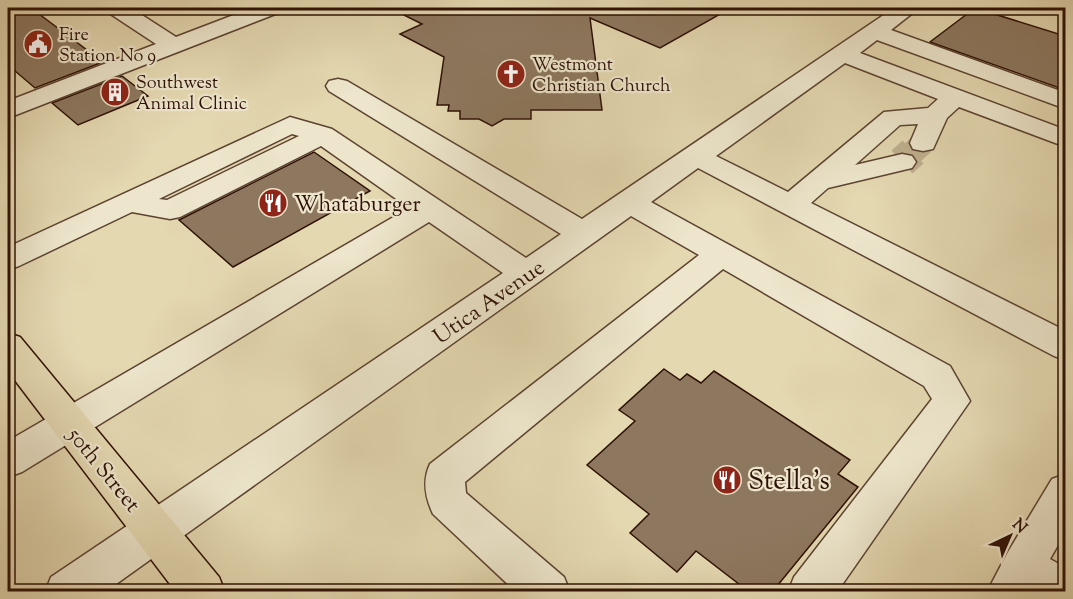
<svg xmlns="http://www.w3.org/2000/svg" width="1073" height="599" viewBox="0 0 1073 599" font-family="'Sorts Mill Goudy',serif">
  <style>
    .building { fill: #8d785f; stroke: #2e1106; stroke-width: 1.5 }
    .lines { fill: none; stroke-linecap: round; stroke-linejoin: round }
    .minor-tunnel-far1 { stroke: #c0b08f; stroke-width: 24; stroke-dasharray: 24 12; stroke-linecap: butt }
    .minor-tunnel { stroke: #c0b08f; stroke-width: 31; stroke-dasharray: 31 16; stroke-linecap: butt }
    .minor-casing { stroke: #5c4331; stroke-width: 3 }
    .major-casing { stroke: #2e1106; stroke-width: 3 }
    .minor { fill: #ede6cc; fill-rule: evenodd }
    .major { fill: #e4d8b1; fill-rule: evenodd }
    .labels { text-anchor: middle; stroke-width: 4.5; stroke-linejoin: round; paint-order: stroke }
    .far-poi-label { font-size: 18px; fill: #2e1106; stroke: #ede6cc; text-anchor: start }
    .poi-label { font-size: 22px; fill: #2e1106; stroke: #ede6cc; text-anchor: start }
    .street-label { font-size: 22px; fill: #2e1106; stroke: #ede6cc }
    .near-poi-label { font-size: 27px; fill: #2e1106; stroke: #ede6cc; text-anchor: start }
  </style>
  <rect width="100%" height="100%" fill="#e4d8b1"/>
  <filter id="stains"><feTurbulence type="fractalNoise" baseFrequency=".00333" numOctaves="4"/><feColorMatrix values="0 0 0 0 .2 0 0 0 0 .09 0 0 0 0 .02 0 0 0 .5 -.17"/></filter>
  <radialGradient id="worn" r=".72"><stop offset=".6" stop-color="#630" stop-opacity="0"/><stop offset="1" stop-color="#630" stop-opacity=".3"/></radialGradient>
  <path class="building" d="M8 8H31L103 62 35 88 8 65Z
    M390 8H731L660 48 590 18 602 110H531V119H504L492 126 479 119H460V111H448L449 105H437L444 57 400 34 422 24Z
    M975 8 1065 36V90L930 42Z
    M122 76 148 96 78 125 52 103Z
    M314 152 370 191 233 267 179 220Z
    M664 369 680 380 687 374 701 383 714 371 850 460 838 474 858 487 773 591H748L696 551 677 572 630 533 649 514 587 465 635 421 619 410Z"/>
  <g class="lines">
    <path class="minor-tunnel-far1" d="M911 154 923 143"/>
    <path class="minor-tunnel" d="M902 162 913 152"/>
    <g class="minor-casing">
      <path id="minor" d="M107 8H131L176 37 252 8H281L278 13 8 118V101L156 44 109 13Z
        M894 8H919L891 30 1066 93V109L877 40 860 53 1066 130V147L959 107 947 118 933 149 923 151 913 149 910 143 918 124 900 125 855 165 902 154 912 156 916 162 912 168 828 188 811 203 1066 331V360L1054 356 698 168 651 202 950 366 970 401 837 592H788L794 577 932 399 924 386 723 269 465 482 466 493 564 577 570 592H516L433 514C425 497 422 481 430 464L699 255 631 216 105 592H45L51 577 503 273 429 222 22 472 8 477V441L409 208 321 146 180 217 170 219 132 212 19 266 8 270V247L290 117 332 129 526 258 561 234 329 91 326 86 329 81 338 79 347 81 582 219ZM845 63 938 99 928 108 884 112 788 192 716 156ZM292 134 299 136 167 200 159 199Z
        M1066 474V531L1050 559 1066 568V592H987L1008 552 1052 479Z"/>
    </g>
    <g class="major-casing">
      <path id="major" d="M8 333 20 337 219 577 225 592H176L8 371Z"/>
    </g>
    <use href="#minor" class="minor"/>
    <use href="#major" class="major"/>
  </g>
  <defs>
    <g id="civic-disc" transform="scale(1.5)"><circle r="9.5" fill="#8f2418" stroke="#ede6cc"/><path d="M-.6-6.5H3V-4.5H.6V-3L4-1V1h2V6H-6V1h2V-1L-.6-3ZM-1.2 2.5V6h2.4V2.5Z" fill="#fff"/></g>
    <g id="church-disc" transform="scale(1.5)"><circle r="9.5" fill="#8f2418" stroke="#ede6cc"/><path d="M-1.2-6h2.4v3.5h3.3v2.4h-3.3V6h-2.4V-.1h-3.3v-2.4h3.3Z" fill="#fff"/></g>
    <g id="building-disc" transform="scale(1.5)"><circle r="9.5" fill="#8f2418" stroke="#ede6cc"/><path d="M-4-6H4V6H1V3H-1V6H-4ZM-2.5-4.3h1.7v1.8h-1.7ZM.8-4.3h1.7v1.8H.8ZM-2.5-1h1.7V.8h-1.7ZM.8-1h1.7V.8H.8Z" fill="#fff"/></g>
    <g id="restaurant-disc" transform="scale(1.5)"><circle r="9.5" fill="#8f2418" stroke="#ede6cc"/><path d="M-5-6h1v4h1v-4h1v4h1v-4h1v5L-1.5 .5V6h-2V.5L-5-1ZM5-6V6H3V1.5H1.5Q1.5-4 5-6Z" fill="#fff"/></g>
  </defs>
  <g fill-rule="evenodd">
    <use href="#civic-disc" x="38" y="44"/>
    <use href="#church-disc" x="511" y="74"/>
    <use href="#building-disc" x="115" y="92"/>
    <use href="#restaurant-disc" x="273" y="203"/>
    <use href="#restaurant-disc" x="727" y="480"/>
  </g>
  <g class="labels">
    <g class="far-poi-label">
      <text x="59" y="40">Fire<tspan x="59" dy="21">Station No 9</tspan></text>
      <text x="532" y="70">Westmont<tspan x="532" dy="21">Christian Church</tspan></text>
      <text x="136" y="88">Southwest<tspan x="136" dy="21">Animal Clinic</tspan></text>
    </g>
    <g class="poi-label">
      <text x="294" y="211">Whataburger</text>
    </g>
    <g class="street-label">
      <text transform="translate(488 301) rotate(-35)" y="8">Utica Avenue</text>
      <text transform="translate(105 469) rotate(51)" y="8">50th Street</text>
    </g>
    <g class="near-poi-label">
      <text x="748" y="489">Stella's</text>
    </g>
  </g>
  <rect width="1073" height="599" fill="none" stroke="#e4d8b1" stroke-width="30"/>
  <rect x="9" y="9" width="1055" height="581" fill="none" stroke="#2e1106" stroke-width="3"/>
  <rect x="15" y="15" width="1043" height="569" fill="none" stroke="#2e1106" stroke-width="1.5"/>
  <g transform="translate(1010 536) rotate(44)" stroke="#ede6cc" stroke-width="4.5" paint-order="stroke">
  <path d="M0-4.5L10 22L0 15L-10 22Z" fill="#2e1106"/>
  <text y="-9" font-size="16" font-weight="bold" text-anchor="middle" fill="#2e1106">N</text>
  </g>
  <rect width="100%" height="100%" filter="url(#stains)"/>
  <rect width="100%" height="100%" fill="url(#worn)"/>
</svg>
